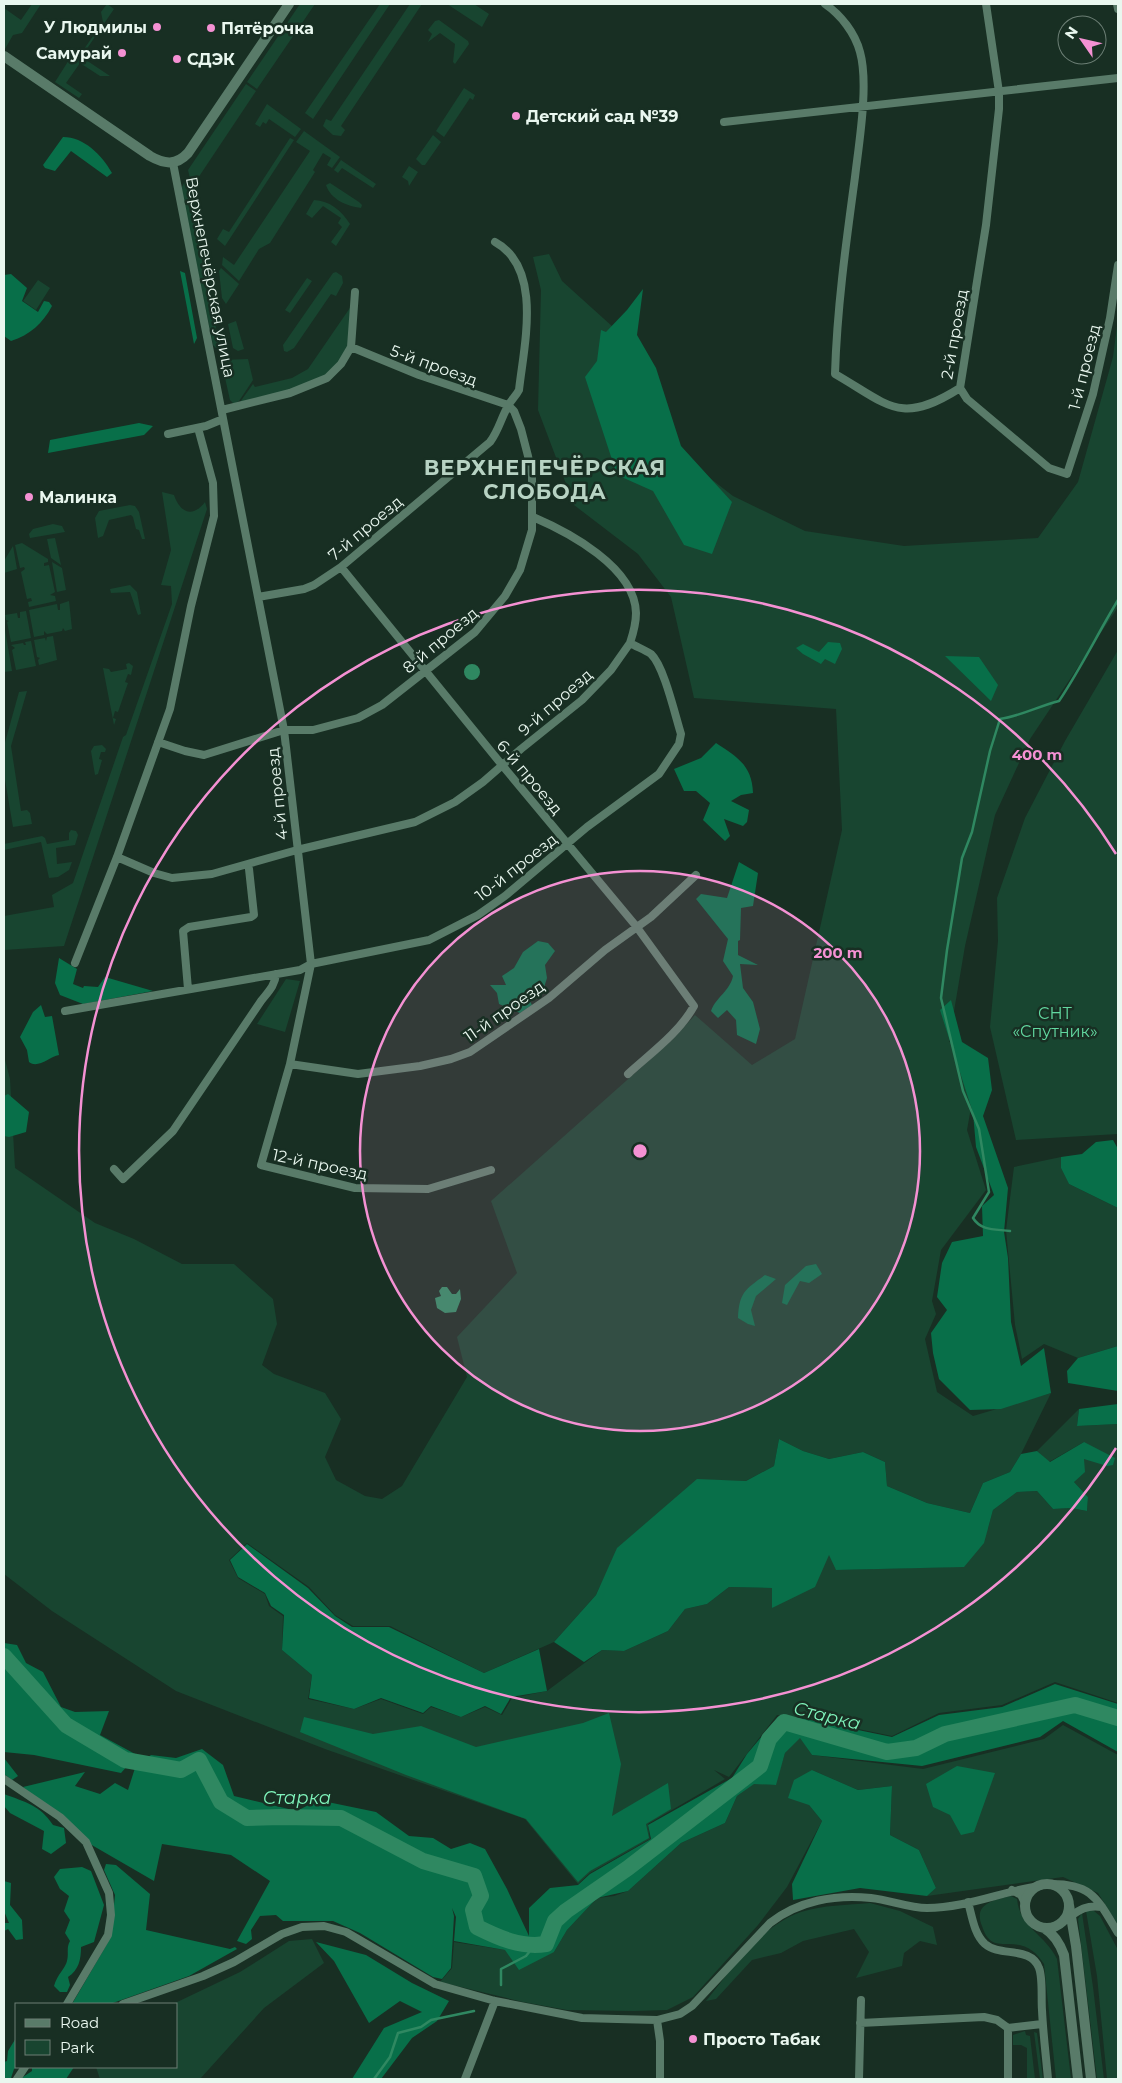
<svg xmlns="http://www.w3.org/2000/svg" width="1122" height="2083" viewBox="0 0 1122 2083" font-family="Montserrat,sans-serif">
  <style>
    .green { fill: #184530 }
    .forest { fill: #086f49 }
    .water { fill: #2f8861 }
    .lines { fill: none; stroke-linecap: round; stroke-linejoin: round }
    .stream { stroke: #2f8861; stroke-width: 2.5 }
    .river { stroke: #2f8861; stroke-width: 16 }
    .minor { stroke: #597b69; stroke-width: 8 }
    .tertiary { stroke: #597b69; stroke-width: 10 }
    .ring { fill: none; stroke: #f491d3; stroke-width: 2.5 }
    .poi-dot { fill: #f491d3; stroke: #182f23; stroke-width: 2 }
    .labels { text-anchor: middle; stroke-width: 5; stroke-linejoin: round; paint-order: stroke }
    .poi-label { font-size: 16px; font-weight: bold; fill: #e9f7ef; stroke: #182f23; text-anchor: start }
    .street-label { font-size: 16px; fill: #e9f7ef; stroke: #182f23 }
    .park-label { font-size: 16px; fill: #62d9a1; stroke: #182f23 }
    .water-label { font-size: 18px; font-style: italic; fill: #7ff4bb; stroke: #182f23 }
    .district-label { font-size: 21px; font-weight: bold; letter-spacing: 1px; fill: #b7d3c3; stroke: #182f23 }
    .centre { fill: #f491d3; stroke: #182f23; stroke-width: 2.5 }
    .ring-label { font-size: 15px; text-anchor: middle; font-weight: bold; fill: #f491d3; stroke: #182f23; stroke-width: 5; stroke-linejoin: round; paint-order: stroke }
  </style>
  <rect width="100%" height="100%" fill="#182f23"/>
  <path class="green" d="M32 4H41L22 33 13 35 5 49 4 8 21 20Z
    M107 4 114 9 86 50 84 49 103 22 101 12Z
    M300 4H315L257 89 247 82Z
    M380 4H390L313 119 305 113Z
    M410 4H422L341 126 345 130 341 136 333 135 323 126 326 119 331 121Z
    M447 4H474L489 14 482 27Z
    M439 20 468 41 469 44 455 64 453 62 455 44 440 33 428 42 432 34 428 30 435 21Z
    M74 52 110 76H100L80 63 66 83 82 94 79 98 55 82Z
    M246 84 256 91 192 187 188 170Z
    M464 88 475 95 473 100 470 98 444 137 436 131Z
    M267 104 301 129 295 137 269 119 266 124 263 122 260 127 255 124Z
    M304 131 340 157 332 168 327 165 331 158 323 153 313 170 315 172 270 243 259 249 239 281 222 265 223 257 234 265 310 151 296 142Z
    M433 135 441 142 425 165H422L416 159Z
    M290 138 294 140 225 246 217 239 223 229 229 232Z
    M341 160 376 184 373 188 342 168 338 173 334 170Z
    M409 166 418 172 409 186 408 181 402 177Z
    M186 179 220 348H216L213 345 181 189Z
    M330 183 359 202 362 205 361 208C347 206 331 200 326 185Z
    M314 200C330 201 341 210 350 224L336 246 331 242 342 227 338 223 341 218 323 206 312 218 306 214Z
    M549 254 562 281 644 355 679 454 733 496 805 531 904 546 1038 538 1078 482 1113 357 1118 318V607L1030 739 995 815 965 946 949 1041 977 1074 967 1130 986 1190 941 1250 932 1301 936 1314 925 1339 937 1392 973 1416 1051 1393 1021 1454 1010 1472 983 1483 970 1513 927 1503 887 1486 885 1462 863 1452 829 1459 803 1451 779 1439 774 1466 746 1481 697 1480 618 1548 596 1595 554 1642 484 1673 390 1626H353L335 1615 309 1587 247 1543 229 1560 238 1578 265 1594 269 1606 283 1616 282 1650 312 1675 308 1699 354 1709 381 1699 423 1714 431 1707 461 1717 485 1707 502 1715 512 1698 547 1691 602 1650 624 1651 668 1631 685 1609 707 1604 729 1587 772 1588V1608L829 1554 837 1570 949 1567 988 1528 993 1510 1017 1492 1037 1491 1053 1509 1071 1508 1087 1511 1088 1497 1074 1482 1084 1459V1442L1049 1462 1037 1451 1079 1409 1077 1426 1118 1424V1703L1055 1682 1002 1705 939 1713 892 1736 805 1718 777 1715 729 1777 714 1770 725 1779 648 1824 650 1839 590 1873 578 1884 525 1819 325 1749 176 1691 52 1611 4 1574V1056L10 1079 15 1168 95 1223 134 1239 182 1264H234L273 1299 277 1324 262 1365 274 1374 325 1393 341 1419 325 1457 336 1480 365 1496 382 1499 402 1486 467 1377 457 1337 517 1273 491 1201 672 1040 695 1015 752 1065 795 1039 842 830 836 709 694 698 671 597 638 554 574 505 538 410 541 290 533 257Z
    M221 268 239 284 226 304 222 298 219 271Z
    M336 272 342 276 343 283 336 296 331 294 294 348 287 352 284 351 283 345 333 273Z
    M307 278 312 281 290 313 285 310Z
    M38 280 50 288 36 310 23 301Z
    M354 302 352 345 327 378 290 393 240 402 253 384 255 387 292 378 308 369Z
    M236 321 244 349 238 351 233 348 228 324Z
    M248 359 253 380 239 401 234 404 230 400 221 360Z
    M162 492 174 495C180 513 193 518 205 502L207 509 64 946 4 950V916L54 907 52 895 73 883 123 737 126 735 172 604 171 586 161 585 171 550Z
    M130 505 135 506 139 512 145 539H142L139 530 136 529 133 517 131 515 109 520 103 536 98 538 95 518 99 511Z
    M53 524 62 526 65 532 30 538 29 534 33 529Z
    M55 538 61 565 51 558 47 539Z
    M22 543 48 559V562L44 563V566L49 565 55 592 50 595 55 596 56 601 29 607 28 602 32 601 31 598 27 599 21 572 25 569 24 567 20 568 15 545Z
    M13 546 17 569 4 573V561Z
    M52 562 62 568 66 590 57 592Z
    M130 585 137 592 141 614 138 615 130 592 111 593 110 589Z
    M69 601 72 629 65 631 63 628 62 631 47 634 44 631V635L34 637 29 610 57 604 58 610H60V604Z
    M26 611 31 638 11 642 7 622 9 621 6 620 5 615 17 613 18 618H20V612Z
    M4 624 12 671 4 672Z
    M53 636 57 660 39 665 38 660 40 658 37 657 34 640 45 638 46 641 47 637Z
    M31 641 36 666 16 670 12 650 15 648 11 645 23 643 24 645H26L25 642Z
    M1118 650V1134L1016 1140 990 1027 998 941 997 898 1025 818 1065 741Z
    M129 663 133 666 131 675 128 674 125 682 128 683 118 712 115 711 113 718 116 719 114 725 103 668 109 669 111 672 127 669 126 664Z
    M27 691 11 746 21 811 27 810 30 813 32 824 13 827 4 774V746L19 692Z
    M102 745 106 749 105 752H101L99 759 102 760 98 774 95 775 91 751 94 746Z
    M71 830 76 831 78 835 75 845 56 848 57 864 72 862 69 870 58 877 49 878 41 842 4 850V844L42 836 45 838 47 844 69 840V833Z
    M286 979 300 981 285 1032 257 1024Z
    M1061 1157V1168L1069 1184 1118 1208V1346L1078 1358 1044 1344 1022 1359 1015 1325 1006 1230 1014 1167Z
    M1063 1725 1118 1755V1925L1098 1893 1063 1877 927 1896 936 1888 919 1850 890 1835 892 1786 858 1790 812 1770 809 1805 822 1821 787 1887 758 1925 693 1997 667 2010 634 2011 567 2010 523 2002 440 1982 452 1968 454 1942 505 1950 554 1952 567 1930 597 1898 614 1896 628 1891 681 1843 725 1823 737 1796 754 1783 775 1785 785 1753 800 1737 812 1755 923 1769 1044 1739Z
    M1011 1896 1017 1899C1020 1928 1045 1934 1057 1959L1071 2079H1056L1044 1964C1035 1950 1026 1944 1009 1944 1004 1944 997 1944 993 1942 987 1939 984 1932 982 1926 973 1904 993 1900 1011 1896Z
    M870 1903 900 1911 933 1927 937 1945 920 1941 904 1953 902 1966 856 1978 869 1952 854 1929 803 1941 781 1953 752 1960 716 1999 706 2001C732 1969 760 1926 801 1912 823 1905 848 1905 870 1903Z
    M1086 1911H1094L1100 1916 1118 1950V2079H1107L1097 1976Z
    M1082 1913 1093 1987 1104 2079H1097L1078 1919Z
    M312 1939 324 1963 264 2008 200 2079H100L96 2067H176V2004H173L240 1972 289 1941Z
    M1025 2031 1026 2035 1030 2036 1035 2079H1027V2048L1021 2045H1013V2035Z
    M1034 2032 1037 2033 1043 2079H1040Z"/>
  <path class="forest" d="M63 137C84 137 102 155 112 173L107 177 71 151 55 171 45 168 43 165Z
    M180 271 185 273 197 338 194 344Z
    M11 274 27 288 22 301 38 312 44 301 49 302 52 306C43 323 30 335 11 341L4 336V275Z
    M643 289 637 335 656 368 681 446 732 502 712 554 684 545 653 491 617 475 585 377 597 361 601 330 606 332 627 310Z
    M139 423 153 426 144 435 48 453 50 440Z
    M828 642 840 643 842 649 835 664 825 659 821 664 803 654 796 648 803 644 819 652Z
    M945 656 979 657 998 685 991 701Z
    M716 743C737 757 752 765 753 793L741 795 731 801 749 810 747 822 743 826 724 819 730 836 725 841 703 820 710 803 696 791H684L674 769 701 758Z
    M739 862 758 873 753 906 741 908 740 940 738 941V955L758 965 740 964 743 988 753 1002 760 1029 756 1044 737 1035 736 1020 727 1010 718 1018 711 1011C716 997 730 991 733 976L723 961 728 939 696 899 701 894 727 898Z
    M538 941 548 943 555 951 545 965 547 978 541 997 527 996 532 1005 520 1013 499 1004 497 993 490 985H506L502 976 514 968 523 952Z
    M59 958 77 969 73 984 83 988 84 986 98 987 105 977 153 991 83 1004 60 995 55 983Z
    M951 1000 962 1042 988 1058 992 1090 983 1116 1008 1188 1004 1232 1008 1258 1011 1322 1021 1366 1044 1348 1051 1393 1001 1409 970 1410 939 1379 933 1353 931 1333 947 1310 937 1297 942 1263 952 1242 983 1236 982 1206 994 1195 976 1147 973 1113 940 1010Z
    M41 1005 45 1017 52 1016 59 1055C49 1057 38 1069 29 1062L27 1050 20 1037 33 1012Z
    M8 1094 29 1112 26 1132 9 1137 4 1136V1096Z
    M1113 1140 1118 1149V1208L1069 1184 1061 1168V1157L1082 1154 1096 1142Z
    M816 1264 822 1274 809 1283 800 1281 787 1305 782 1303 785 1285 806 1266Z
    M765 1275 776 1279 756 1296 751 1310 755 1326 748 1324 738 1318C739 1292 746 1289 765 1275Z
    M1118 1346V1391L1068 1383 1067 1371 1078 1358Z
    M1118 1404V1424L1077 1426 1079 1409Z
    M779 1439 803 1451 829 1459 863 1452 885 1462 887 1486 927 1503 970 1513 983 1483 1010 1472 1021 1454 1037 1451 1050 1462 1084 1442 1115 1458 1113 1465 1107 1466 1084 1459 1085 1472 1074 1482 1088 1497 1087 1511 1071 1508 1053 1509 1037 1491 1017 1492 993 1510 984 1543 964 1567 836 1570 829 1555 815 1587 772 1608V1588L729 1587 707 1604 685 1609 668 1631 624 1651 602 1650 584 1662 554 1642 596 1595 617 1548 697 1479 746 1481 774 1466Z
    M247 1544 308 1588 335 1616 352 1627H389L484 1673 539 1649 547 1691 511 1697 501 1714 485 1706 461 1717 431 1706 423 1713 381 1698 354 1709 309 1698 312 1675 282 1650 284 1615 271 1606 265 1593 238 1577 230 1560Z
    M4 1643 17 1645 26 1663 43 1672 61 1707 75 1712 109 1711 100 1735 137 1755 121 1773 34 1755 4 1752Z
    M1055 1684 1118 1704V1752L1063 1721 1040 1737 922 1766 812 1755 800 1738 785 1753 776 1785 754 1784 737 1796 725 1823 681 1843 628 1891 597 1898 567 1930 554 1952 519 1970 505 1950 454 1941 456 1917 452 1908 454 1916 451 1968 442 1979 433 1977 360 1933 333 1921H283L276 1915 260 1916 251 1930 252 1939 246 1944 237 1941 270 1881 231 1855 162 1844 154 1881 90 1844 23 1787 85 1772 75 1786 100 1794 115 1783 128 1790 135 1768 151 1755 176 1758 202 1749 223 1765 234 1796 297 1811 318 1800 376 1812 409 1836 433 1838 451 1849 470 1843 485 1849 507 1889 529 1936V1908L550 1888 578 1885 590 1874 651 1839 648 1825 732 1778 747 1754 778 1717 805 1719 892 1737 939 1715 1002 1707Z
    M609 1713 621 1764 612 1816 668 1783 671 1809 646 1824 649 1838 590 1871 578 1882 526 1819 406 1775 300 1732 304 1717 373 1734 421 1726 476 1747 583 1723Z
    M4 1758 18 1776 12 1780 4 1774Z
    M957 1766 995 1773 974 1832 961 1835 950 1815 933 1807 926 1784Z
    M812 1770 858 1790 892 1786 890 1835 919 1850 936 1888 927 1896 860 1888 793 1900 792 1884 822 1821 809 1805 788 1798 794 1780Z
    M4 1794C25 1802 40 1805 53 1825L64 1828 66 1843 51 1854 42 1849 44 1831 10 1813 4 1806Z
    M106 1864 116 1865 150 1894 146 1930 230 1949 235 1947 237 1949 189 1976 110 2004H72L107 1944 113 1915 115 1895 104 1870Z
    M82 1867 91 1871 104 1905 94 1942 81 1947C81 1959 79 1970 68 1977L70 1985 67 1992H60L54 1986C57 1975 66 1967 67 1961 69 1953 66 1948 70 1941L65 1933 70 1920 64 1911 69 1896 60 1889 54 1877 60 1869Z
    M4 1881 11 1883 10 1905 22 1920 23 1939 16 1940 8 1929 4 1931V1923H9L4 1911Z
    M316 1942 366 1955 412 1983 449 2001 437 2021 412 2038 381 2079H352L384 2028 422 2012 400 2001 369 2023 334 1961Z
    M16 2038 17 2067 14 2069 11 2078 4 2079V2062L7 2061 8 2051Z
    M32 2067H74L66 2079H20L32 2071Z"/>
  <path class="water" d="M464 672a8 8 0 1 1 16 0a8 8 0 1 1-16 0Z
    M442 1287H447L452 1294H456L460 1289 461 1299 456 1312 445 1313 437 1308 435 1298 441 1296 439 1291Z"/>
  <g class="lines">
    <path class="stream" d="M1010 1231C995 1229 981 1231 973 1218L989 1192 979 1129 963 1091 941 998 947 950 962 858 972 832 990 751 1000 719C1021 716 1039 706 1059 701 1081 668 1098 633 1118 600
      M501 1985V1969L526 1956 534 1946
      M374 2079 390 2057 398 2033 421 2027 431 2020 474 2011"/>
    <path class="river" d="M4 1656 66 1725 125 1760 181 1770 199 1760 221 1802 247 1818 281 1817 341 1818 423 1861 474 1876 481 1896 473 1910 477 1927C499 1938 521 1948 546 1944L555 1921 566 1911 628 1868 760 1766 769 1739 784 1722 887 1752 916 1748 945 1734 1075 1705 1118 1718"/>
    <path class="minor" d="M825 4C841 15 855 33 860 52 869 84 859 143 855 177 846 243 837 308 835 374 889 405 900 426 960 388L986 225 999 109V92L986 4
      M1117 4 1118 9
      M724 122 1118 78
      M173 163 284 730 311 964 290 1064 261 1165 355 1188 428 1189 491 1170
      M351 347 419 375 508 405
      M960 388 967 399 1049 468 1067 474 1093 394 1110 318 1118 265
      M222 410 290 393 327 378 341 364 351 347 355 292
      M168 434 206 426 223 419
      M341 567 502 765 636 926 694 1006C679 1033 651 1053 628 1074
      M258 597 304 589 314 585 341 567 490 442C499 430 501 418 508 406 511 400 516 396 519 390 524 345 543 268 495 242
      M158 742 185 751 204 755 284 730H313L358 718 382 705 475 632 505 596 520 570 532 530V476L528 456 521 429 514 411 508 405
      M117 857 154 873 172 878 212 874 297 850 415 822 455 802 483 782 521 749 582 700 611 670 630 643
      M75 963 117 857 170 709 191 606 214 516 213 483 198 428
      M188 989 183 931 189 927 251 917 254 915 249 869
      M65 1011 300 970 311 964 429 940 478 915 505 896 587 827 659 774 679 744 681 734C675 715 664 666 651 654 645 650 637 647 630 643 633 634 636 623 636 613 635 567 568 532 533 517
      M290 1064 358 1074 420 1066 451 1059 470 1052 549 998 605 950 651 917 696 875
      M114 1169 123 1179 173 1131 261 1001C268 992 275 986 276 974
      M4 1779 60 1817 86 1842 109 1893 111 1915 108 1935 67 2004
      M1048 1884C1092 1883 1097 1898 1118 1933
      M1012 1890 1021 1895 1025 1903
      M968 1902C972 1916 974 1934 985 1944 1000 1957 1031 1946 1039 1968 1043 1978 1041 1999 1042 2010 1043 2033 1046 2056 1048 2079
      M1061 1923C1076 1913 1083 1904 1102 1907
      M123 2004 203 1976 234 1962 282 1934 302 1927 324 1926 346 1932 435 1984 495 2001 582 2018 617 2019 657 2020 680 2014 692 2006 770 1923C798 1901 835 1894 871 1898 890 1900 909 1908 927 1908 966 1908 1003 1891 1040 1886
      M657 2020 660 2041V2079
      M860 2023 984 2017 997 2020 1008 2028
      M17 2079 25 2067
      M465 2079 495 2001
      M859 2079 861 2000
      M1008 2079V2028L1042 2024"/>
    <path class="tertiary" d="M4 56 150 156C164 164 176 166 188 153L289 4
      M1025 1906a22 22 0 1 1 44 0a22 22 0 1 1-44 0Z
      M1069 1905 1076 1946 1091 2079
      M1044 1928C1054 1934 1060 1944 1064 1955L1078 2079"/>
  </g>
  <circle cx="640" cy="1151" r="280" fill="#f491d3" fill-opacity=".12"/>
  <g class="ring">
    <circle cx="640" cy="1151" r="280"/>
    <path d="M1116 1448A561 561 0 1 1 1116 854"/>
  </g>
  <g class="poi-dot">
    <circle cx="157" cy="27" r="5"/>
    <circle cx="211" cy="28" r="5"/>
    <circle cx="122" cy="53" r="5"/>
    <circle cx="177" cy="59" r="5"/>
    <circle cx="516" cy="116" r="5"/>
    <circle cx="29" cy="497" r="5"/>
    <circle cx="693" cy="2039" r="5"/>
  </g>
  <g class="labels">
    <g class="poi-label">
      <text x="147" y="33" text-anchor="end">У Людмилы</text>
      <text x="221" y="34">Пятёрочка</text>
      <text x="112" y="59" text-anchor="end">Самурай</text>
      <text x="187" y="65">СДЭК</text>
      <text x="526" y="122">Детский сад №39</text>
      <text x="39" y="503">Малинка</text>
      <text x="703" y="2045">Просто Табак</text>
    </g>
    <g class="street-label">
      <text transform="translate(211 277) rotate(79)" y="6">Верхнепечёрская улица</text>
      <text transform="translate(954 334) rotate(-80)" y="6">2-й проезд</text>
      <text transform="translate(434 365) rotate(20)" y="6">5-й проезд</text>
      <text transform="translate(1084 367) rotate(-76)" y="6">1-й проезд</text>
      <text transform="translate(365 528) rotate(-40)" y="6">7-й проезд</text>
      <text transform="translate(440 640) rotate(-40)" y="6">8-й проезд</text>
      <text transform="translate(555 702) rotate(-41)" y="6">9-й проезд</text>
      <text transform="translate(530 777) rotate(50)" y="6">6-й проезд</text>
      <text transform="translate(277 794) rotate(-96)" y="6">4-й проезд</text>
      <text transform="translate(516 867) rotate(-38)" y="6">10-й проезд</text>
      <text transform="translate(504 1011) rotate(-35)" y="6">11-й проезд</text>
      <text transform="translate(320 1164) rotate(12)" y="6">12-й проезд</text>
    </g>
    <g class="park-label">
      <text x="1055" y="1019">СНТ<tspan x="1055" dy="18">«Спутник»</tspan></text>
    </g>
    <g class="water-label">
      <text transform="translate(827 1716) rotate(14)" y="6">Старка</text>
      <text x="297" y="1804">Старка</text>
    </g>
    <g class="district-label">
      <text x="545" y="475">ВЕРХНЕПЕЧЁРСКАЯ<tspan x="545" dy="24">СЛОБОДА</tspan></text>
    </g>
  </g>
  <circle cx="640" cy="1151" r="8" class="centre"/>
  <g class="ring-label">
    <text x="1037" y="760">400 m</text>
    <text x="838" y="958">200 m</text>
  </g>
  <rect width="1122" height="2083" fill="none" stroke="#e9f7ef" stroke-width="10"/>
  <rect x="15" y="2003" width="162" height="65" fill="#182f23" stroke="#6c7f75"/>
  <rect x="25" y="2019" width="25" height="8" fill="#597b69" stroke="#6c7f75"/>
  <text x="60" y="2028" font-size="15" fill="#e9f7ef">Road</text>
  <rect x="25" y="2040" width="25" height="15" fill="#184530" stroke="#6c7f75"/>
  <text x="60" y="2053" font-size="15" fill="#e9f7ef">Park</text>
  <g transform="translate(1082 40) rotate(304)"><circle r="24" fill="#182f23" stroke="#6c7f75"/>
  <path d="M0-4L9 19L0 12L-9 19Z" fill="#f491d3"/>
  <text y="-8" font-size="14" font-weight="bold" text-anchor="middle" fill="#e9f7ef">N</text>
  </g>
</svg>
